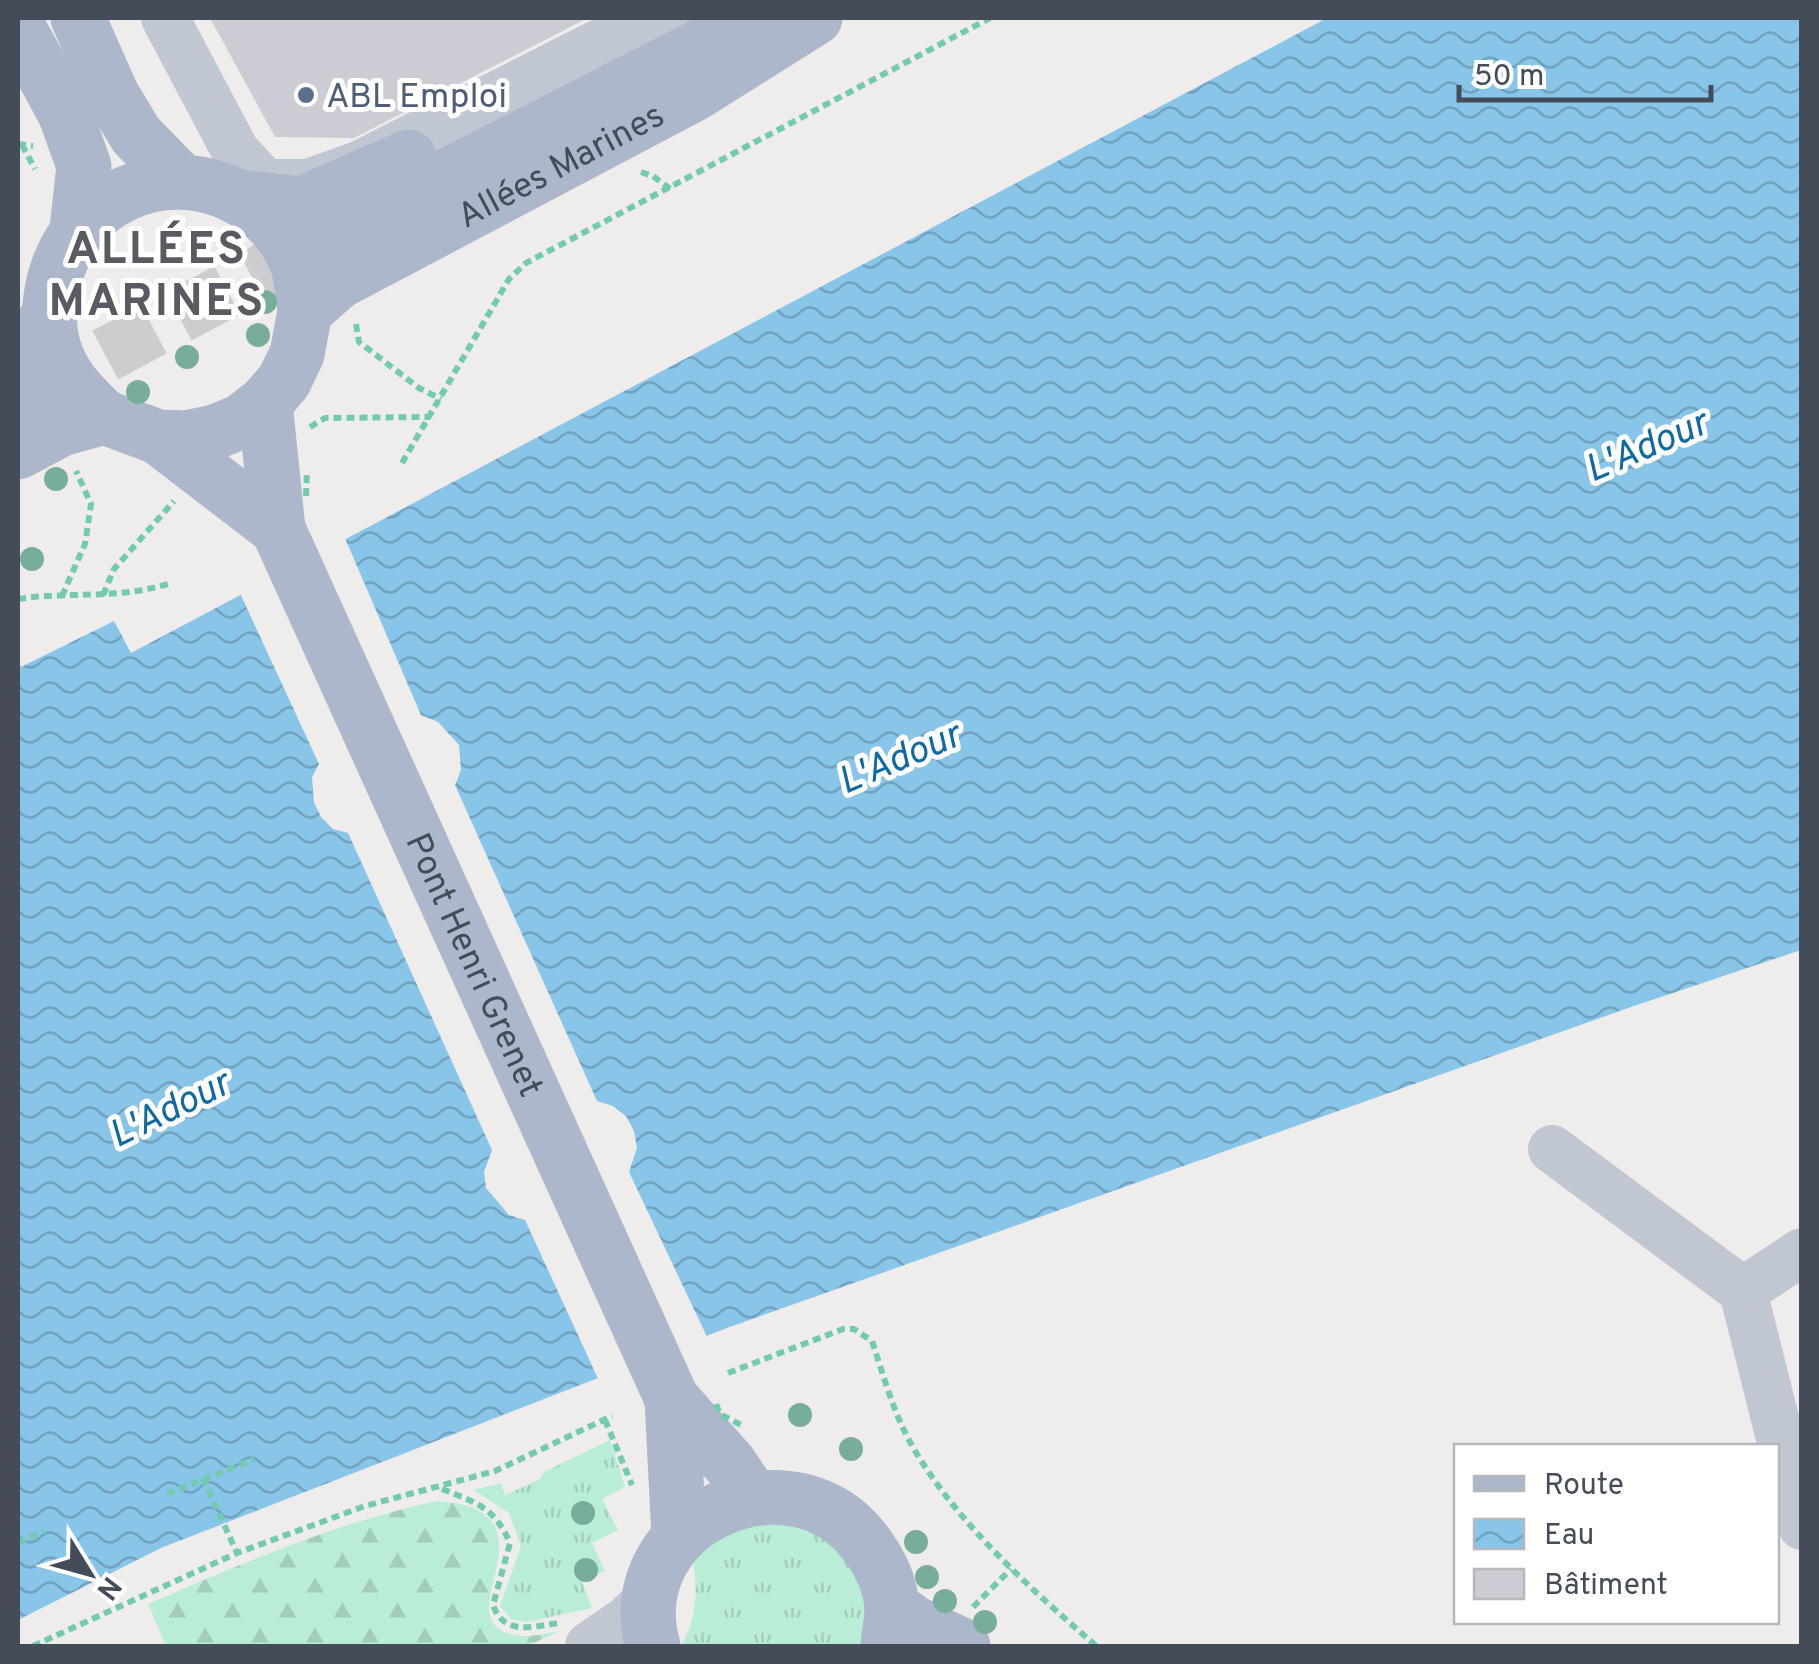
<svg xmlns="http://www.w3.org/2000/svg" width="1819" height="1664" viewBox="0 0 1819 1664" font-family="Overpass,sans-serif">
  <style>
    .grass { fill: url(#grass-tufts) }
    .forest { fill: url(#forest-firs) }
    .water { fill: url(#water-waves) }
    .pier { fill: #efedec }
    .building { fill: #cccdd4 }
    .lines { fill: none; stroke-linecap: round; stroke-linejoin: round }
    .major-tunnel { stroke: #cdcdcf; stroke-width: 55; stroke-dasharray: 55 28; stroke-linecap: butt }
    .path { stroke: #74caae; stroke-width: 6; stroke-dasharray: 8 5; stroke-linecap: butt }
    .minor { stroke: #c0c6d2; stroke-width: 48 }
    .major { stroke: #acb7cb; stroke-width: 55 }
    .path-bridge { stroke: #74caae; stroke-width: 6; stroke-dasharray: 8 5; stroke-linecap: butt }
    .major-bridge { stroke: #acb7cb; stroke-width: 55 }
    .tree { fill: #79ad9b }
    .service-dot { fill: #5c6f8a; stroke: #fff; stroke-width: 4 }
    .labels { text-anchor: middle; stroke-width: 10; stroke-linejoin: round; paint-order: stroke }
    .service-label { font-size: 35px; fill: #4e5e75; stroke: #fff; text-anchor: start }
    .street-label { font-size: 35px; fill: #454c59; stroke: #fff }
    .water-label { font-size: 38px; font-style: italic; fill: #106aa2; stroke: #fff }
    .district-label { font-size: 45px; font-weight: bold; letter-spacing: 2.5px; fill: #595b61; stroke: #fff }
  </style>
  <defs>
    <pattern id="grass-tufts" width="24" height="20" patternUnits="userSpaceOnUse" patternTransform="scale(2.5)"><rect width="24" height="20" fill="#baedd6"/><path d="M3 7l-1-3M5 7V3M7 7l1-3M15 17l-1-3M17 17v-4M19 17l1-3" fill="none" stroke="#a1cdba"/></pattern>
    <pattern id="forest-firs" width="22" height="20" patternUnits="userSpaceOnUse" patternTransform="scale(2.5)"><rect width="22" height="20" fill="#baedd6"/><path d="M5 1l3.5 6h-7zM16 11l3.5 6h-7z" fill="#a1cdba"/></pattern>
    <pattern id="water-waves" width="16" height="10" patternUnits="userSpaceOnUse" patternTransform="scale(2.5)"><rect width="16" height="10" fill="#88c5e9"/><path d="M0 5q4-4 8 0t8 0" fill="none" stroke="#71a2c0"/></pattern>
  </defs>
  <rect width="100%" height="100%" fill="#efedec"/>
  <path class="grass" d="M610 1440 625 1487 602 1499 618 1530 592 1543 605 1571 582 1582 592 1608 527 1622 511 1619 500 1606 521 1546 509 1513 474 1490 501 1483 505 1495 540 1479 544 1472Z
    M774 1520 830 1539 864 1589 867 1619 861 1646H681C697 1618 698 1592 693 1560L715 1538Z"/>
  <path class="forest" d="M436 1501C446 1502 458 1503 468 1506 547 1534 441 1627 521 1636 533 1637 548 1633 560 1631L527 1646H166L148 1604C242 1563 336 1523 436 1501Z"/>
  <path class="water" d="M1327 18H1801V950L1631 1007 727 1328 161 1548 18 1620V661L21 667 114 621 131 653Z"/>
  <path class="pier" d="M344 536 421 715 438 722 459 745 461 770 455 785 597 1101 613 1106 626 1116 634 1131 637 1148 629 1172 709 1341 600 1383 525 1220 509 1215 486 1188 484 1172 492 1150 348 833 333 829 321 817 314 802 312 777 319 764 239 591Z"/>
  <path class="building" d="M210 18H588L354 138 275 137Z"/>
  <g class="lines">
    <path class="major-tunnel" d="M32 394 326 238"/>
    <path class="path" d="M18 144 33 146
      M22 145 35 169
      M641 172 653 176 670 189
      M356 324 359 342 419 388 441 399
      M310 427 325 418 430 417
      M402 463 509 279 526 263 990 18
      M103 595 114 569 174 501
      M62 596 85 544 91 504 76 471
      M18 599C71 591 114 600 168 584
      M728 1373 843 1329H854L872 1341C883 1374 893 1411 910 1442 955 1522 1028 1586 1096 1646
      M605 1420 632 1485
      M203 1478 237 1553
      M442 1489C477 1503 494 1507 510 1543L493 1605C504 1636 532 1627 558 1623
      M167 1494 254 1459
      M18 1543 44 1531
      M973 1607 1011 1569
      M33 1646 237 1553 365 1506 495 1471 612 1416"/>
    <path class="minor" d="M165 18 236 152 265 183H308L361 164 641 22 669 18
      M1552 1149 1743 1291
      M1743 1291 1802 1526
      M1743 1291 1802 1252
      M589 1646 628 1619 651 1596"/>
    <g class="major">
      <path d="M78 18 112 95"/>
      <path d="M18 27 65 113"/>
      <path d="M238 197 302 204 409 157"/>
      <path d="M326 238 750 21"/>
      <path d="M18 352 48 318"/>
      <path d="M18 402 32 394"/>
      <path d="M265 403 278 529"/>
      <path d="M158 437 278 529"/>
      <path id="s1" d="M18 452 61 429 104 417 158 437 187 438 215 432 242 421 265 403 284 381 297 354 305 311 338 282 694 94 815 18"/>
      <path d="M672 1399 679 1537"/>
      <path d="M672 1399 730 1464 752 1497"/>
      <path d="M892 1607 914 1623 963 1646"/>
      <path d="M653 1646C617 1518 798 1439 871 1551 882 1567 891 1588 892 1608 892 1620 889 1634 888 1646"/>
    </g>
    <path class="path-bridge" d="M306 496 307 471
      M716 1404 720 1414 741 1425"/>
    <g class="major-bridge">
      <path d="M112 95 136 135 181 181"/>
      <path d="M65 113 84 166 77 229"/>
      <path d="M104 417C85 399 67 382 57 357 49 338 48 317 51 297 64 200 169 149 252 206 272 220 290 242 298 266 302 280 303 297 305 311"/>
      <path id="s2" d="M278 529 672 1399"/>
    </g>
  </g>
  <g class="tree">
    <circle cx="265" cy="302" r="12"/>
    <circle cx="258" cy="335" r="12"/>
    <circle cx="187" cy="357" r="12"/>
    <circle cx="138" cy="392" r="12"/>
    <circle cx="56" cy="479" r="12"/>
    <circle cx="32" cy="559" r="12"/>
    <circle cx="800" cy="1415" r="12"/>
    <circle cx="851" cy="1449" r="12"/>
    <circle cx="583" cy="1513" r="12"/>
    <circle cx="916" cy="1542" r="12"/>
    <circle cx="586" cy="1570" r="12"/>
    <circle cx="927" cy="1577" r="12"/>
    <circle cx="945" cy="1601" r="12"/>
    <circle cx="985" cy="1622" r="12"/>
  </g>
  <circle class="service-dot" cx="306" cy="95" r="10"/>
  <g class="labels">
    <g class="service-label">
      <text x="326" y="107">ABL Emploi</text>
    </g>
    <g class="street-label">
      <text dy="12" stroke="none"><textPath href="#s1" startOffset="665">Allées Marines</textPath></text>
      <text dy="12" stroke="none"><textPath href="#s2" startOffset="478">Pont Henri Grenet</textPath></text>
    </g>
    <g class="water-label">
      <text transform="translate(1646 445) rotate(-23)" y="13">L'Adour</text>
      <text transform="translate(899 757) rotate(-23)" y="13">L'Adour</text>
      <text transform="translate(169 1108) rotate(-26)" y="13">L'Adour</text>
    </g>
    <g class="district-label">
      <text x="157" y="263">ALLÉES<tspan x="157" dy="52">MARINES</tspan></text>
    </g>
  </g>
  <rect width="1819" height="1664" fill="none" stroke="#454c59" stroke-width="40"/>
  <rect x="1454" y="1444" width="325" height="180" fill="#ffffff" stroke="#b5b7bd" stroke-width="2.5"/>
  <rect x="1474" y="1476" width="50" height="15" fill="#acb7cb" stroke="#b5b7bd" stroke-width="2.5"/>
  <text x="1544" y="1494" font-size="30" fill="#454c59">Route</text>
  <rect x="1474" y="1519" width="50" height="30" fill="url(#water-waves)" stroke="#b5b7bd" stroke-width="2.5"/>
  <text x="1544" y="1544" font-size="30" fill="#454c59">Eau</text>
  <rect x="1474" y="1569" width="50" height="30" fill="#cccdd4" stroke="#b5b7bd" stroke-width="2.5"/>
  <text x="1544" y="1594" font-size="30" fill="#454c59">Bâtiment</text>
  <g transform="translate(90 1574) rotate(127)" stroke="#ffffff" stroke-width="8" paint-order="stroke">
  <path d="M0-8L18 38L0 25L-18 38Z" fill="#454c59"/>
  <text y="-15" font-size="28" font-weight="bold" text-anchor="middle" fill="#454c59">N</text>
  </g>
  <path d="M1459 85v15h252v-15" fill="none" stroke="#454c59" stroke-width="5"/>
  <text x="1474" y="85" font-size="30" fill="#454c59" stroke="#ffffff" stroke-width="8" paint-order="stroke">50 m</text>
</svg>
